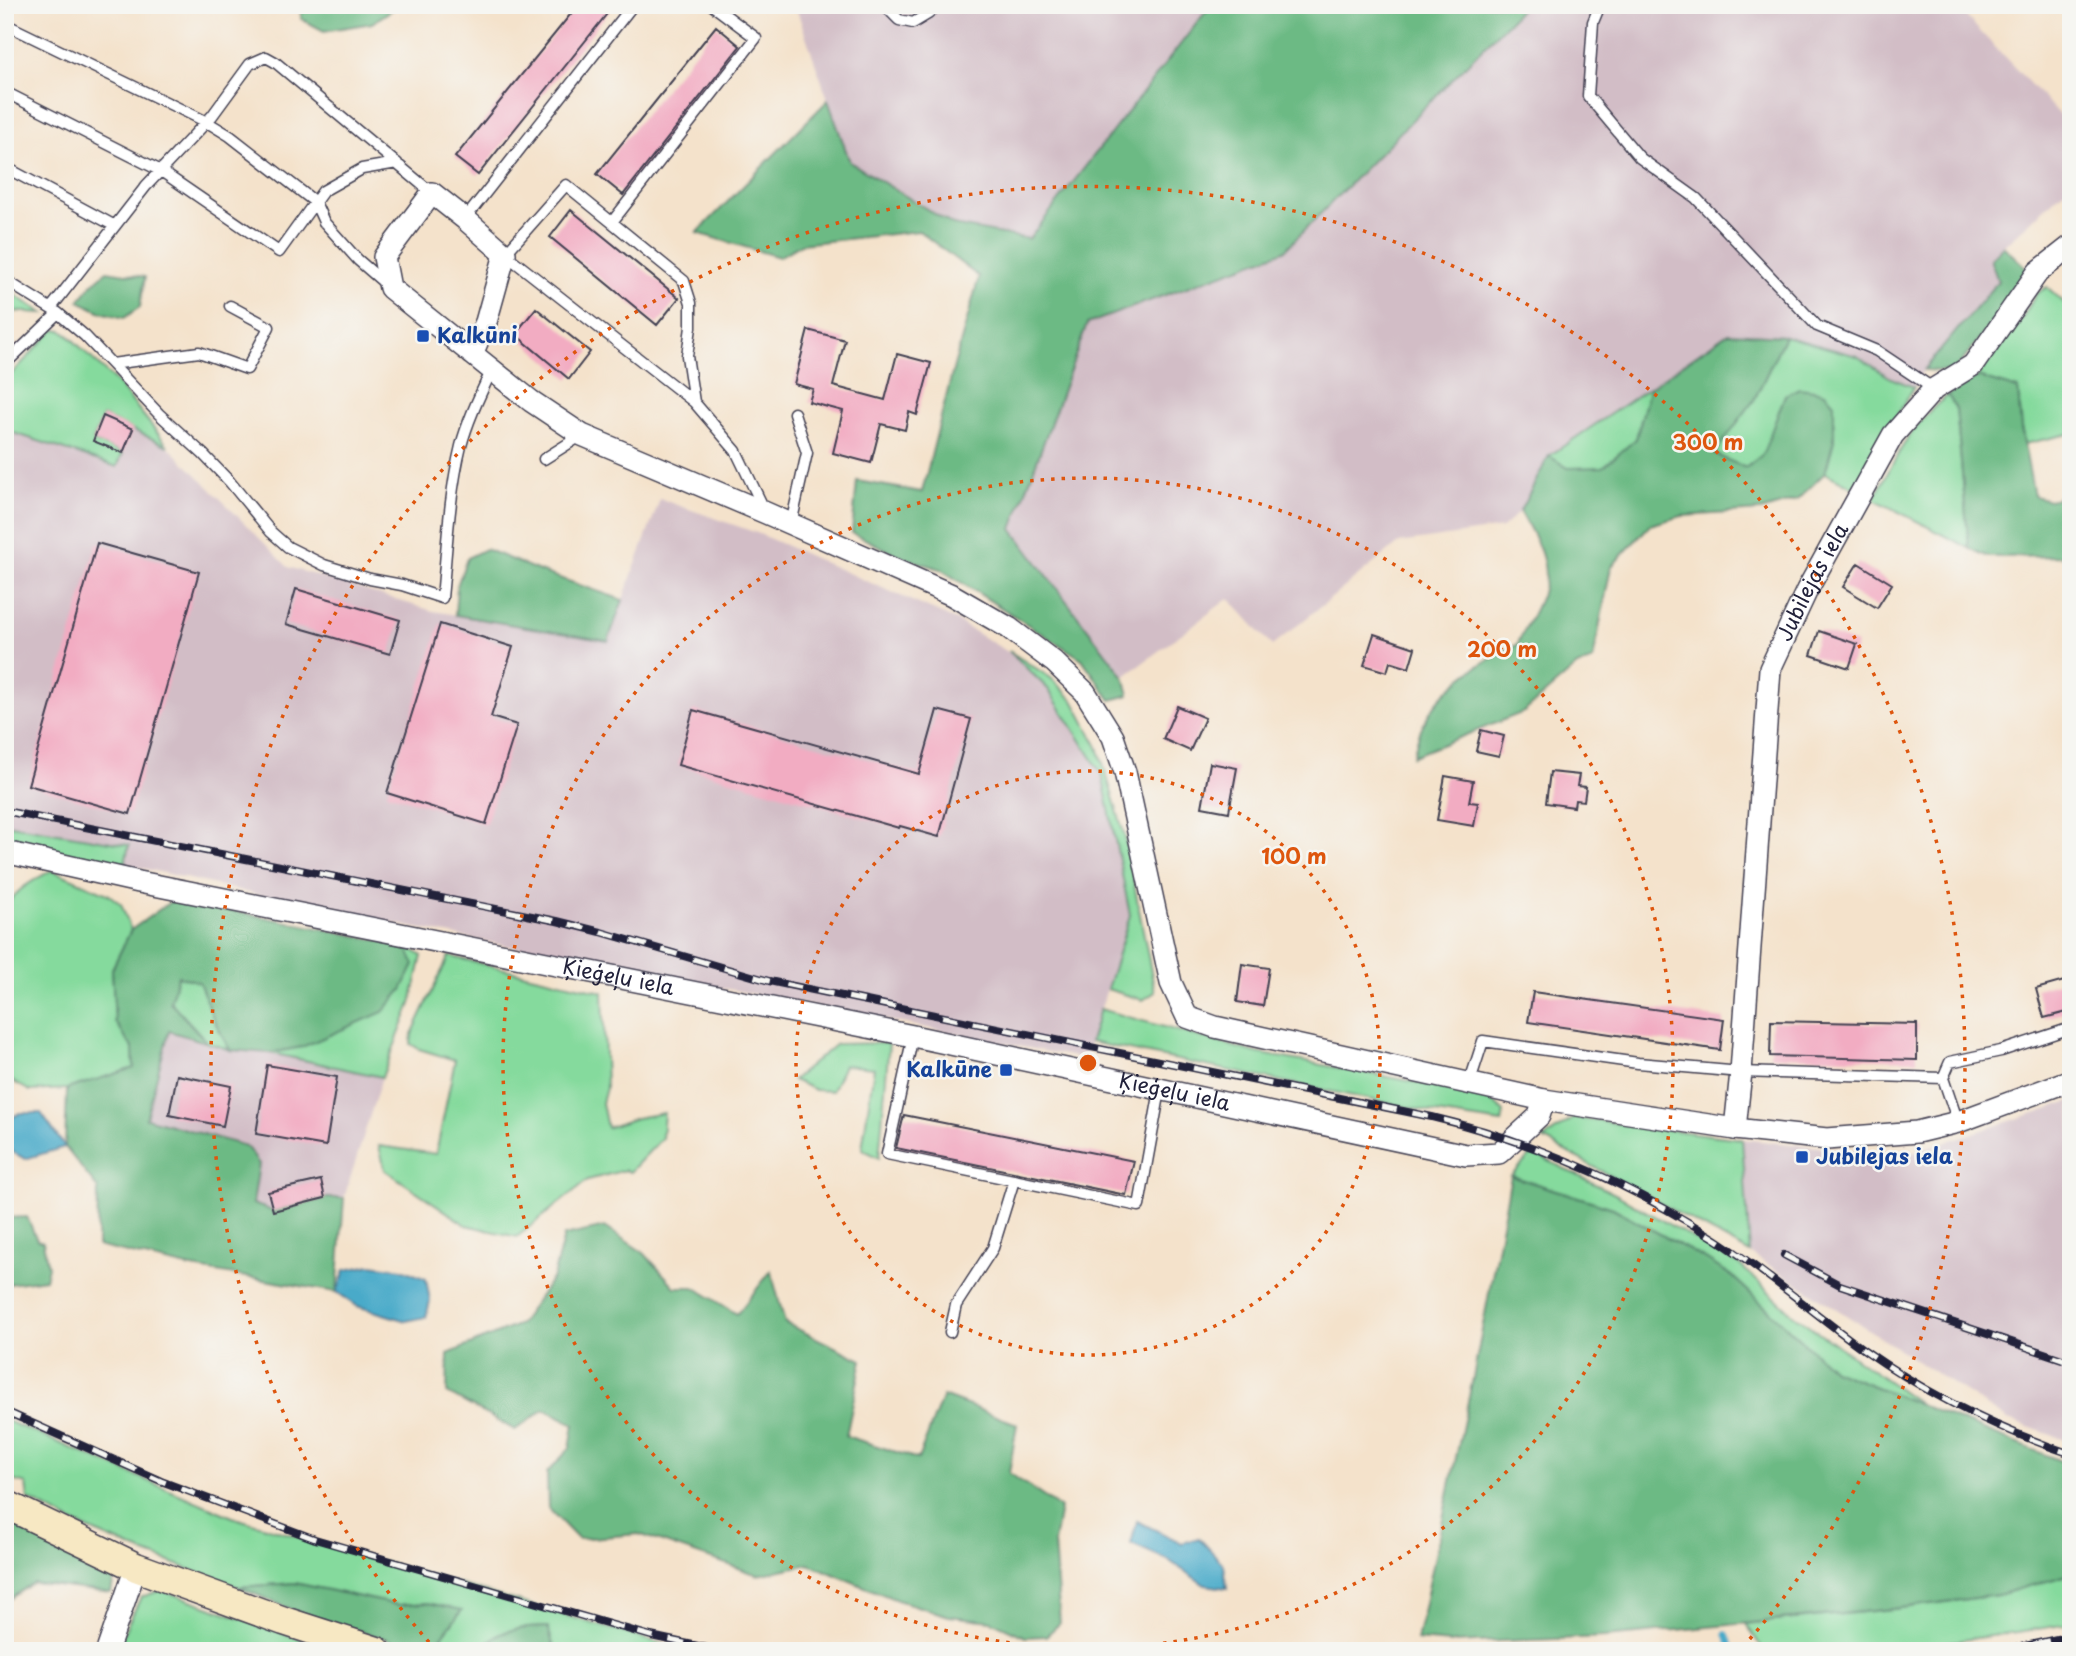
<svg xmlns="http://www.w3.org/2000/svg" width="2076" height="1656" viewBox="0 0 2076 1656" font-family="'Playpen Sans',sans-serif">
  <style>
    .industrial { fill: #d2bdc6 }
    .green { fill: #85da9d; stroke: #547e6c; stroke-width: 2 }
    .forest { fill: #6cba84; stroke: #476e60; stroke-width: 2 }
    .water { fill: #4aaac9; stroke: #366682; stroke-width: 2 }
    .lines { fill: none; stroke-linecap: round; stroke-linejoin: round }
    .stream { stroke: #4aaac9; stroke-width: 6 }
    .building { fill: #f2acc2 }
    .lane-casing { stroke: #423f51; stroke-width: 13 }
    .street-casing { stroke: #423f51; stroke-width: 24 }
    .secondary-casing { stroke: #423f51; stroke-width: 31 }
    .lane { stroke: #fff; stroke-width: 10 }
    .street { stroke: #fff; stroke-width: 21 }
    .secondary { stroke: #f7e8c3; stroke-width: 28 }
    .rail-casing { stroke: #22223b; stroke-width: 8 }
    .rail { stroke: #f6f6f2; stroke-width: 5; stroke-dasharray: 16; stroke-linecap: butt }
    .ring { fill: none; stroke: #de560e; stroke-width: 3.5; stroke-dasharray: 3.5 7 }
    .transit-dot { fill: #1a4fb4; stroke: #f6f6f2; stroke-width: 2.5 }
    .labels { text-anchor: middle; stroke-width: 5; stroke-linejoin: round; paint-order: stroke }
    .transit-label { font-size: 21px; font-weight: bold; fill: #164399; stroke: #f6f6f2; text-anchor: start }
    .street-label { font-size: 21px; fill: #22223b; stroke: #f6f6f2 }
    .centre { fill: #de560e; stroke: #f6f6f2; stroke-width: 3.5 }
    .ring-label { font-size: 21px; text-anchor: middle; font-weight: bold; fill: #de560e; stroke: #f6f6f2; stroke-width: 5; stroke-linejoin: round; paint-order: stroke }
  </style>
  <rect width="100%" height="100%" fill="#f6f6f2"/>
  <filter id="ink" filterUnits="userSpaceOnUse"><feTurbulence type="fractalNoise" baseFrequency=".0143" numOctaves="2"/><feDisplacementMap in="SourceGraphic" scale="14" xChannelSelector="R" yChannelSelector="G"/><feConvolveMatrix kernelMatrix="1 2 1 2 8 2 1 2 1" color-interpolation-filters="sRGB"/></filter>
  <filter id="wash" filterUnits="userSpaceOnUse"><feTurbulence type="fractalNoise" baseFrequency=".00686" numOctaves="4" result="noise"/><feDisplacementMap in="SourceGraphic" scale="28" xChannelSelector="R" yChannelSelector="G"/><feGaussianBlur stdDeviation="1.57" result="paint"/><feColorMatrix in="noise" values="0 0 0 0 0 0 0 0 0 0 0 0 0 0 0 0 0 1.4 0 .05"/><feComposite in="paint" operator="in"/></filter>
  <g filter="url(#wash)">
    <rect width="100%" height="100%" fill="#f4e2cb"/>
    <path class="industrial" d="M795 5H1211L1029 239 953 225 850 162Z
      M1525 5H1955L2071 127V184L1990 258 1999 281 1924 369 1914 387 1785 336 1728 333 1550 456 1520 511 1502 528 1399 543 1272 646 1229 598 1124 677 1012 529 1087 323 1284 251Z
      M133 429 168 446 288 567 433 611 608 640 660 499 757 533 953 619 1013 655 1048 689 1102 774 1130 915 1085 1059 319 909 125 864 128 845 5 823V430L116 467Z
      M169 1031 230 1050 270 1053 382 1077 344 1198H325L273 1211 253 1204 259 1164 146 1118Z
      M2071 1101V1442L2008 1420 1750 1253 1742 1139 1903 1156Z"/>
    <path class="green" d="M2047 287 2071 309V438L2069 434 2024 444 2018 389 1977 377 2024 315 2036 294Z
      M5 289 43 313 5 311Z
      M53 330H61L68 335 119 385 168 446 103 416 93 441 123 453 117 467 5 430V381Z
      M1785 336 1857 356 1891 378 1914 387 1854 488 1825 473 1834 440 1785 395 1763 455 1745 468 1713 454 1754 400Z
      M1650 387 1636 439 1603 468H1568L1549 456Z
      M1948 395 1956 409 1969 548 1874 499C1896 457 1910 425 1948 395Z
      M1009 651 1051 678 1073 700 1098 747 1125 837 1155 992 1143 1000 1107 989 1130 915 1102 774 1048 689Z
      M5 824 129 845 125 864 87 859 5 840Z
      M52 870 108 894 121 904 131 930 112 969 115 1021 133 1049 134 1068 67 1089 30 1091 5 1077V909C15 889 33 881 52 870Z
      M407 946 422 956 411 1004 382 1077 270 1053 302 1047 414 965Z
      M449 956 603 992 606 1088 602 1103 607 1128 636 1118 664 1113 662 1138 630 1172 625 1170 588 1180 517 1237 466 1225 385 1170 379 1146 436 1154 455 1060 419 1049 411 1044 412 1034Z
      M178 976 199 982 215 1022 230 1050 208 1043 170 1001Z
      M1100 1009 1257 1053 1459 1090 1489 1098 1504 1112 1502 1123 1436 1113 1090 1042Z
      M889 1043 879 1158 862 1149 874 1068 844 1065 832 1091 815 1090 793 1080 836 1044Z
      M1574 1118 1742 1139 1750 1253 1543 1139Z
      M1533 1153 1617 1195 1740 1265 1794 1315 1922 1405 1833 1370 1733 1277 1707 1260 1613 1208 1511 1176Z
      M5 1420 235 1518 686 1651H555L547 1627C519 1628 500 1627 479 1651H431L461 1611 428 1603 398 1605 295 1583 238 1587 137 1550 76 1524 28 1499 26 1484 5 1478Z
      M2071 1574V1624L1888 1651H1764L1746 1624 1893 1609 1998 1595Z
      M162 1590 334 1651H128L116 1648 141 1597Z"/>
    <path class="forest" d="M301 5H399L372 23 324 31 301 19Z
      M1211 5H1525L1284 251 1087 324 1012 529 1124 677 1129 695 1111 700 1082 659 940 569 902 557 852 533 857 481 922 492 954 366 979 277 919 231 801 244 779 257 697 233 828 100 850 162 953 225 1029 239Z
      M2003 246 2031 272 1954 372 1924 370 1998 281 1990 259Z
      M107 271 145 277 140 307 124 318 101 312 79 301 93 283Z
      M1728 333 1785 336 1754 400 1714 454 1746 468 1763 454 1785 395 1799 388 1814 390 1825 393 1834 403V440L1825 473 1797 500 1761 511 1682 516 1650 525 1611 567 1593 660 1577 666 1524 712 1413 756C1416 747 1417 738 1421 730 1436 691 1480 661 1517 645 1524 629 1539 606 1543 589 1551 562 1533 534 1520 511L1549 456 1568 468 1603 467 1636 439 1650 387Z
      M1977 377 2018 389 2021 428 2034 496 2049 500 2069 495 2071 490V556L1988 557 1969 548 1956 409 1948 395Z
      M485 549 542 572 623 600 608 641 455 615 457 586 467 558Z
      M174 899 407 946 414 965 402 990 383 1012 302 1047 270 1053 230 1050 215 1022 199 982 178 976 170 1002 208 1043 169 1031 146 1118 246 1146 259 1164 253 1204 273 1211 325 1198H344L337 1292 192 1268 97 1246 98 1189 65 1147 67 1089 134 1068 133 1049 115 1022 112 969 131 930Z
      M1511 1176 1613 1208 1707 1260 1733 1277 1833 1370 2071 1465V1574L1998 1595 1893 1609 1605 1637 1451 1643 1417 1640 1473 1378Z
      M27 1217 37 1240 43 1242 48 1267 45 1279 9 1284 5 1283V1218Z
      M605 1227 644 1253 675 1287H694L737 1314 771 1271 785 1323 862 1360 846 1436 918 1459 943 1396 1017 1424 1009 1473 1060 1508 1054 1543 1060 1623 1046 1636 1025 1637 991 1621 949 1616 897 1600 809 1564 758 1575 639 1534 578 1539 548 1508 547 1473 570 1448 574 1424 545 1409 515 1430 447 1393 448 1354 520 1324 553 1277 564 1236Z
      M5 1522 107 1567 114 1578 111 1593 33 1583 5 1602Z
      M295 1583 398 1605 428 1603 462 1610 431 1651H425L295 1611 238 1587Z
      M548 1627 555 1651H479C500 1627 519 1628 548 1627Z"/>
    <path class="water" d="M20 1113H41L65 1147 25 1159 5 1148V1121Z
      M371 1265 402 1269 426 1279 430 1301 426 1317 406 1321 357 1306 337 1292 345 1270Z
      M1137 1521 1182 1543 1199 1538 1224 1565 1227 1588 1205 1585 1168 1560 1131 1544Z"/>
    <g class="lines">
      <path class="stream" d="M1726 1634 1734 1651"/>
    </g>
    <g id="blocks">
      <path class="building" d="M578 5H614L478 175 455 157Z
        M716 26 740 46 623 195 597 174Z
        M571 210 679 298 657 325 550 237Z
        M536 308 590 352 569 379 515 334Z
        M808 330 845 340 833 386 885 400 897 354 931 363 917 415 909 412 905 430 881 424 871 463 833 453 843 411 809 402 813 389 794 384Z
        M103 416 133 429 123 453 93 441Z
        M97 543 199 572 130 814 28 785Z
        M1858 563 1892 584 1877 608 1843 587Z
        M296 589 400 620 390 654 286 624Z
        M440 624 513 647 491 717 517 725 486 824 387 793Z
        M1819 631 1857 644 1849 668 1811 655Z
        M1374 634 1415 648 1409 668 1390 662 1387 672 1364 665Z
        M1177 706 1205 718 1190 751 1163 739Z
        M693 710 919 774 937 710 971 719 939 837 900 826 899 828 678 765Z
        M1481 730 1504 736 1499 756 1476 751Z
        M1210 763 1237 768 1229 812 1202 807Z
        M1550 772 1579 775 1577 786 1586 787 1584 801 1575 800 1574 807 1546 803Z
        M1445 776 1473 781 1469 802 1478 803 1474 826 1437 820Z
        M1242 964 1269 968 1263 1006 1237 1002Z
        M2071 979V1011L2044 1018 2036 989Z
        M1533 992 1724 1019 1720 1050 1528 1022Z
        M1771 1021 1917 1024V1060L1770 1056Z
        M267 1065 337 1077 326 1146 256 1134Z
        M177 1075 231 1086 223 1126 169 1115Z
        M904 1115 1134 1161 1126 1195 896 1148Z
        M321 1180 325 1198 273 1211 268 1192Z"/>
    </g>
  </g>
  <g filter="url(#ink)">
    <use href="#blocks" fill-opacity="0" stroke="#423f51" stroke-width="2"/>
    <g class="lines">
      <g class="lane-casing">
        <path id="lane" d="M884 5 899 20 913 23 928 14 938 5
          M1600 5 1593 22 1588 96 1640 158 1696 198 1817 326 1877 351 1934 389
          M5 24 207 122 230 136 315 202 324 222 358 260 388 286
          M5 92 161 171 279 252 323 191 362 169 397 163
          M5 167 115 226
          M465 219 633 5
          M612 222 756 38 712 5
          M5 280 58 313 85 336 159 414 203 454 230 482 271 532 288 547 324 565 370 579 402 585 442 598C447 547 449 495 461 446 468 419 480 394 492 370
          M51 308 146 186 212 116 250 64 266 57 275 62 432 193
          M5 364 58 313
          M112 364 199 352 247 369 269 327 230 306
          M694 402 687 356 691 327V303L684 281 566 185 505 254 694 402 736 451 765 511
          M544 459 582 435
          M791 524 807 453 794 413
          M913 1036 887 1154 1139 1206 1160 1090
          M1469 1084 1483 1041 1638 1063 1741 1072 1943 1078
          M1958 1122 1943 1078 1950 1062 2001 1051 2071 1028
          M950 1332 956 1305 993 1248 1014 1180"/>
      </g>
      <g class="street-casing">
        <g id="street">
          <path d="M472 354 486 322 505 254 465 219 432 193 384 257 390 288 531 401 582 435 766 513 952 595 1009 628 1054 662 1085 692 1113 737 1125 772 1171 983 1187 1017 1215 1027 1544 1100"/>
          <path id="s1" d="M5 852 139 882 913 1036 1466 1155 1499 1153 1539 1116 1544 1100 1735 1129 1827 1139 1917 1132 1958 1122 2071 1080"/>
          <path id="s2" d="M1735 1129 1741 1072 1770 669 1807 590 1893 435 1934 389 1973 365 2038 272 2071 246"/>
          <path d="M107 1651 136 1567"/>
        </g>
      </g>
      <g class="secondary-casing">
        <path id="secondary" d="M5 1504 136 1567 284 1621 377 1651"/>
      </g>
      <use href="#lane" class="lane"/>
      <use href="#street" class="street"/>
      <use href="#secondary" class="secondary"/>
      <g class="rail-casing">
        <path id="rail" d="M5 811 557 921 601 932 769 981 1432 1117C1533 1141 1626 1182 1714 1238 1766 1271 1813 1313 1863 1349 1927 1394 1997 1429 2071 1454
          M1784 1255 1840 1285 2071 1362
          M5 1411 161 1481 315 1539 651 1636 721 1651
          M2002 1651 2071 1636"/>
      </g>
      <use href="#rail" class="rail"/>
    </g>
  </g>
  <g class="ring">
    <circle cx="1088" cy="1063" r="292"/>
    <circle cx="1088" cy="1063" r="585"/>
    <path d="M436 1650A877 877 0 1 1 1740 1650"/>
  </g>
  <g class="transit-dot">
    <rect x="416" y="329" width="14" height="14" rx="3.5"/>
    <rect x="999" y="1063" width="14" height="14" rx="3.5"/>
    <rect x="1795" y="1150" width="14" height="14" rx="3.5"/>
  </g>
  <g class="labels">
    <g class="transit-label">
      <text x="437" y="343">Kalkūni</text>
      <text x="992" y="1077" text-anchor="end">Kalkūne</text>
      <text x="1816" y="1164">Jubilejas iela</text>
    </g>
    <g class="street-label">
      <text dy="7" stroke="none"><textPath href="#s2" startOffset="558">Jubilejas iela</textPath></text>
      <text dy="7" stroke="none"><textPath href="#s1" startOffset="626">Ķieģeļu iela</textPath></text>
      <text dy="7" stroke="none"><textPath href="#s1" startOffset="1194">Ķieģeļu iela</textPath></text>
    </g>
  </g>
  <circle cx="1088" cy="1063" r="10" class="centre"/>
  <g class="ring-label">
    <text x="1708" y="450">300 m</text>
    <text x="1502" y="657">200 m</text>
    <text x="1294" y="864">100 m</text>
  </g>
  <rect width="2076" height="1656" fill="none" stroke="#f6f6f2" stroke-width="28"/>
</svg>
